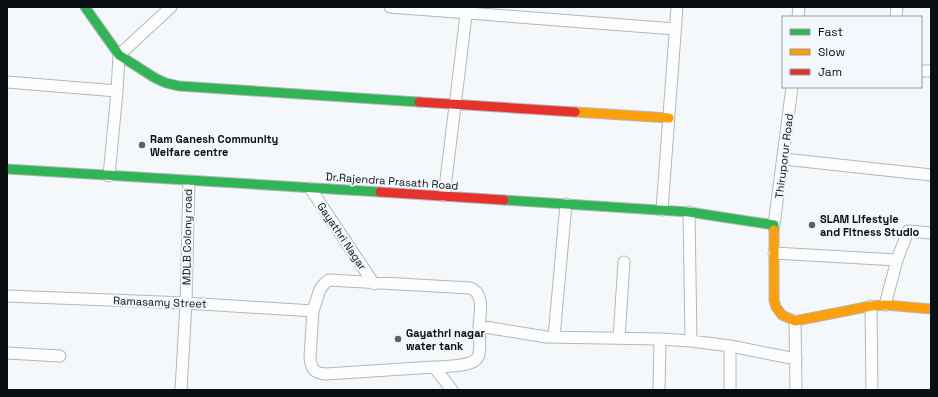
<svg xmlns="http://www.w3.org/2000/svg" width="938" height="397" viewBox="0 0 938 397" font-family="'Space Grotesk',sans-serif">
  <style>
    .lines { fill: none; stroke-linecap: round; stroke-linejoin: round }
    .street-casing { stroke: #b2b7ba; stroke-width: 13 }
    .fast-casing { stroke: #b2b7ba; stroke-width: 11 }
    .slow-casing { stroke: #b2b7ba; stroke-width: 11 }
    .jam-casing { stroke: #b2b7ba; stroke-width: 11 }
    .street { stroke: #fefefe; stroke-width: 11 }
    .fast { stroke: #30b455; stroke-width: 9 }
    .slow { stroke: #ff9f0a; stroke-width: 9 }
    .jam { stroke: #e5322d; stroke-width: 9 }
    .poi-dot { fill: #5c6164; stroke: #f2f8fd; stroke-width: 1.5 }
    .labels { text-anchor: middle; stroke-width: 4; stroke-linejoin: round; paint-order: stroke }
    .poi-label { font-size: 11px; font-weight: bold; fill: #0a0f14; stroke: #f2f8fd; text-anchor: start }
    .street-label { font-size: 11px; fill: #0a0f14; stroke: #f2f8fd }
  </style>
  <rect width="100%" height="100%" fill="#f5f8fa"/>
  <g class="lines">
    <g class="street-casing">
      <path id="street" d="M390 7 675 29
        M798 17 799 7
        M896 17 897 7
        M921 71H931
        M7 82 117 91
        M784 159 931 175
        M109 176 117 91 119 55 171 7
        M310 188 374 284
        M444 196 467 7
        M662 210 677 7
        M689 212 691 341
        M774 225 792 87
        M774 253 897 260 885 305
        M897 260 908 231 931 233
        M7 296 186 303 313 311
        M871 306 872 390
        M795 321 796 390
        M554 337 566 204
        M619 338 624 262
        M7 353 60 356
        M434 367C445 366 477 368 479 354 481 345 479 335 479 326L546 337 660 339 691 341 730 346 796 359
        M181 390 186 303 189 181
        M452 390 434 367 326 374C314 373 311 369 310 357L313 311 320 289 325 283 329 280 470 288C485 293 480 313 479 326
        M659 390 660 339
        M730 390V346"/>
    </g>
    <g class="fast-casing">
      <path id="fast" d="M85 7 119 55 155 78 166 83 179 86 419 102
        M7 169 380 192
        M504 200 689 212 774 225V230"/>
    </g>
    <g class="slow-casing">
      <path id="slow" d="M575 112 669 118
        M774 230V300L776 307 782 315 795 321 871 306 885 305 931 309"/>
    </g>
    <g class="jam-casing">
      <path id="jam" d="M419 102 575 112
        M380 192 504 200"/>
    </g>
    <use href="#street" class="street"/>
    <use href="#fast" class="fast"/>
    <use href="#slow" class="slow"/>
    <use href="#jam" class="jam"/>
  </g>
  <g class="poi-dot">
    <circle cx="142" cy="145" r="4"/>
    <circle cx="812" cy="225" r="4"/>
    <circle cx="398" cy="339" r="4"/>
  </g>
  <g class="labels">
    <g class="poi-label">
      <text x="150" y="143">Ram Ganesh Community<tspan x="150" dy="13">Welfare centre</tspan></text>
      <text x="820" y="223">SLAM Lifestyle<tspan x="820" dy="13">and Fitness Studio</tspan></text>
      <text x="406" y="337">Gayathri nagar<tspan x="406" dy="13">water tank</tspan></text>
    </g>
    <g class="street-label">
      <text transform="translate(784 156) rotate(-83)" y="4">Thiruporur Road</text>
      <text transform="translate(392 181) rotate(4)" y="4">Dr.Rajendra Prasath Road</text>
      <text transform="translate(342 236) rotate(56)" y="4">Gayathri Nagar</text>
      <text transform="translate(187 237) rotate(-89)" y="4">MDLB Colony road</text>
      <text transform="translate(160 302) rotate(2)" y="4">Ramasamy Street</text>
    </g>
  </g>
  <rect width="938" height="397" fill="none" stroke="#0a0f14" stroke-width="16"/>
  <rect x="782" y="16" width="140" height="72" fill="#f2f8fd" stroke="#959ba0"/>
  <rect x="790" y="29" width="20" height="6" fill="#30b455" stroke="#959ba0"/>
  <text x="818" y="36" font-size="12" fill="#0a0f14">Fast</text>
  <rect x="790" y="49" width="20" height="6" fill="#ff9f0a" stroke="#959ba0"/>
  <text x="818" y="56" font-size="12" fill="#0a0f14">Slow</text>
  <rect x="790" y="69" width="20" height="6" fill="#e5322d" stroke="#959ba0"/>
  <text x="818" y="76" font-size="12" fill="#0a0f14">Jam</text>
</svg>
